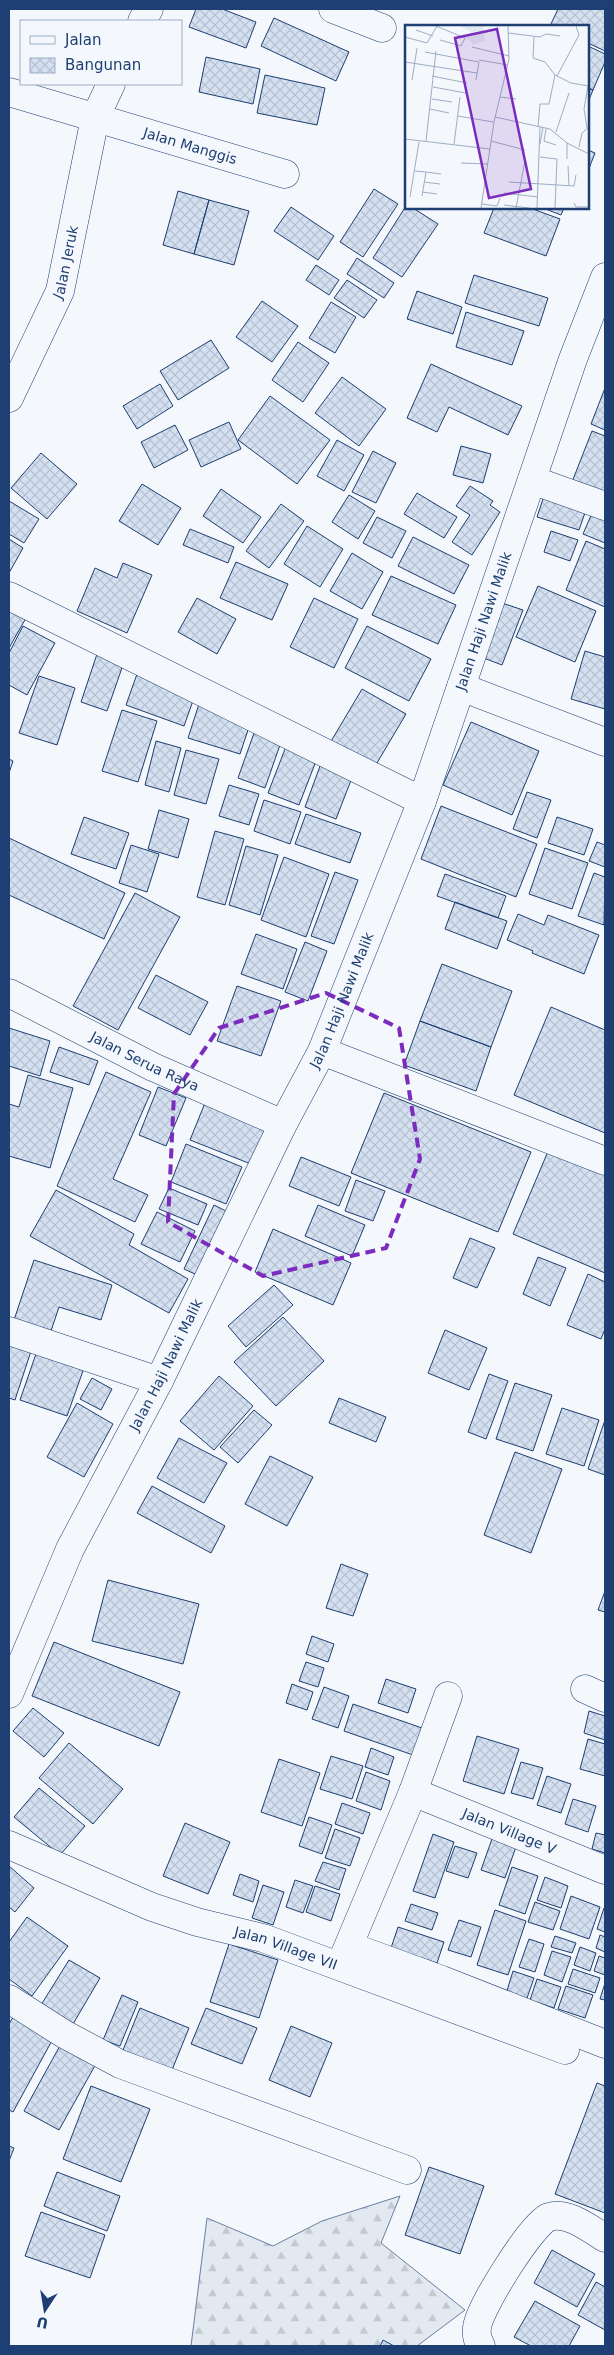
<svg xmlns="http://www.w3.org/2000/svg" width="614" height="2355" viewBox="0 0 614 2355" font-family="'DejaVu Sans',sans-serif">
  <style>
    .forest { fill: url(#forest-firs); stroke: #687fa3 }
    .building { fill: url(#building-cross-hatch); stroke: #1d3f73 }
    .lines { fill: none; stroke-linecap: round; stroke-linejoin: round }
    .minor-casing { stroke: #1d3f73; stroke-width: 29 }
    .secondary-casing { stroke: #1d3f73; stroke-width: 29 }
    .minor { stroke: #f4f7fb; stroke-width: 28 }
    .secondary { stroke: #f4f7fb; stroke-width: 28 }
    .marked { fill: none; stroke: #7b2cbf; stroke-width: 4; stroke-dasharray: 10 6; stroke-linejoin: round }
    .labels { text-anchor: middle; stroke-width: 4; stroke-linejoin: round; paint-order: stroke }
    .street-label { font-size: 14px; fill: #1d3f73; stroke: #f4f7fb }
    .inset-road { fill: none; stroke: #9eadc5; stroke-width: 1 }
    .view { fill: #7b2cbf; fill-opacity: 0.15; stroke: #7b2cbf; stroke-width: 2.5 }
    .inset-edge { fill: none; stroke: #1d3f73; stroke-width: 2.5 }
  </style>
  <defs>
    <pattern id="forest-firs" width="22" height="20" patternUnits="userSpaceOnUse" patternTransform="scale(1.25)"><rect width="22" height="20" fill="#e3e9f0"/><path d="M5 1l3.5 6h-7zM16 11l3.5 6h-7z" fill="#c2c9d1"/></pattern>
    <pattern id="building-cross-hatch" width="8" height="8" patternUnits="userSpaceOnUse" patternTransform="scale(1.25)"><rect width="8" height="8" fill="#d5e0f0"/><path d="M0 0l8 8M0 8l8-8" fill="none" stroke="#b6c1d1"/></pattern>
  </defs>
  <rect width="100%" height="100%" fill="#f4f7fb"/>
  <path class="forest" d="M400 2196 381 2243 465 2310 417 2346H191L207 2218 273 2246 322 2221Z"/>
  <path class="building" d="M196 9H222L256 22 246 48 189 27Z
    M558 9H605V51L588 43V26H550Z
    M274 18 349 52 336 81 261 46Z
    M588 46 605 54V62L593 90 588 88Z
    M206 57 260 69 253 104 199 92Z
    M265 75 325 88 317 125 257 113Z
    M588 88 593 90 588 102Z
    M588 150 595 153 588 171Z
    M374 189 398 204 363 257 340 242Z
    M178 191 209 200 194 254 163 245Z
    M209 200 249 211 234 265 194 254Z
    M406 206 413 208 438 224 402 277 373 258Z
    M291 207 334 236 318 260 274 231Z
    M494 208H530L560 219 546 256 484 233Z
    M543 208H564L561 215Z
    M357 258 394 283 384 298 347 274Z
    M316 265 339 280 329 295 306 280Z
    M474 275 548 298 539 326 465 303Z
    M347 280 377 300 364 318 334 298Z
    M417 291 462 307 453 334 407 319Z
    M262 301 298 326 272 362 236 337Z
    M331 302 356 317 335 353 309 338Z
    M466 312 524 331 512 365 456 347Z
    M211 340 229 368 178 400 160 371Z
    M298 342 329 363 303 402 272 380Z
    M431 364 522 406 508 435 449 407 437 432 407 418Z
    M342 377 386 409 359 446 315 413Z
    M160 384 173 406 137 429 123 406Z
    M605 388V430L591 424Z
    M270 396 330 440 297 484 238 440Z
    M229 422 241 449 201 467 189 440Z
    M175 425 188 450 154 468 141 442Z
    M592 431 605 436V495L572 482Z
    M337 440 364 455 344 491 317 476Z
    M461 446 491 454 483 483 453 475Z
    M373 451 396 463 376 503 352 492Z
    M41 453 77 484 47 519 11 488Z
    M142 484 181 508 158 545 119 521Z
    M470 486 493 501 490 505 500 512 472 555 452 542 470 515 456 506Z
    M221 489 261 517 243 543 203 516Z
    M417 493 457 517 444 538 404 514Z
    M545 493 587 507 579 530 537 517Z
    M349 495 375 511 358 539 332 522Z
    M9 501 39 519 24 543 9 534Z
    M281 504 304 521 269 568 246 551Z
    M595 506 605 510V543L583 534Z
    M377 517 406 531 392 558 363 543Z
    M307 526 343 549 320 587 284 564Z
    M190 529 234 547 228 563 183 545Z
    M551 531 578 540 570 561 544 552Z
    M413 537 469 565 454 594 398 566Z
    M9 539 23 548 9 573Z
    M586 541 605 549V607L566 590Z
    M352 553 383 572 362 609 330 591Z
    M236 562 288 584 272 620 220 598Z
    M123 563 152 575 127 633 77 611 95 568 117 578Z
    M391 576 456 605 438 644 372 615Z
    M538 586 596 611 575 662 516 637Z
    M197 598 236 619 217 654 178 632Z
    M314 598 358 619 334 668 290 647Z
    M9 600 30 611 9 648Z
    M502 603 523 610 502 665 481 657Z
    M23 626 55 643 27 695 9 685V653Z
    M367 626 431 659 409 701 345 668Z
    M585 651 605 657V709L571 699Z
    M97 654 124 662 107 711 81 702Z
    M137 674 195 695 184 726 126 705Z
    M39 676 75 688 57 745 19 733Z
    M362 689 406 714 374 768 330 743Z
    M200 701 252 718 240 754 188 738Z
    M122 710 157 721 138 782 102 771Z
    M471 722 539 751 512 815 443 785Z
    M254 733 281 742 265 788 238 778Z
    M156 741 181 748 169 792 145 785Z
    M287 744 318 756 299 805 268 793Z
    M186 750 219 759 206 804 174 795Z
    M323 758 355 770 336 819 305 807Z
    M9 759 13 761 9 773Z
    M229 785 259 794 249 825 219 816Z
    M527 792 551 800 537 838 513 829Z
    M264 800 301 812 290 844 254 831Z
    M441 806 537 844 516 897 421 859Z
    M159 810 189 819 178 858 148 849Z
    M306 814 361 833 350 863 295 844Z
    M84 817 129 833 116 869 71 854Z
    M557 817 593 829 584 855 548 843Z
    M215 831 244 839 225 905 197 897Z
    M9 838 125 893 104 939 9 895Z
    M597 842 605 845V867L589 861Z
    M131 845 159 854 147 892 119 883Z
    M246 846 278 855 260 915 229 905Z
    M545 848 588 863 572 909 529 894Z
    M284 857 329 874 306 937 261 920Z
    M335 872 358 880 334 944 311 936Z
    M594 873 605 877 604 925 578 916Z
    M445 874 506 896 498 918 437 896Z
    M135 893 180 917 118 1030 73 1006Z
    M455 902 507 921 497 949 445 929Z
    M518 914 544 925 548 915 599 935 584 974 532 953 533 951 507 940Z
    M256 934 297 949 283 989 241 974Z
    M305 942 327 951 308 1001 285 992Z
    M442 964 512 991 491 1047 420 1021Z
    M156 975 208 1002 190 1035 138 1008Z
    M237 986 281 1001 261 1056 217 1041Z
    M551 1007 605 1030V1133L514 1095Z
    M420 1021 491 1047 476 1091 404 1065Z
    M9 1028 50 1041 40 1076 9 1066Z
    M59 1047 98 1061 89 1085 50 1072Z
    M106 1072 151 1092 113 1179 148 1195 135 1222 57 1186Z
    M28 1075 73 1088 50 1168 9 1156V1104L19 1107Z
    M158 1087 186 1098 166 1146 139 1135Z
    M384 1093 531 1152 498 1232 351 1173Z
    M207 1098 273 1125 256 1166 190 1140Z
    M552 1142 605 1164V1273L513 1234Z
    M186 1144 242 1167 226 1204 171 1182Z
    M301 1157 351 1177 339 1206 289 1186Z
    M356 1180 385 1191 373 1221 345 1211Z
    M169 1188 207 1204 198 1225 159 1209Z
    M56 1190 134 1234 129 1245 188 1279 169 1313 30 1236Z
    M214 1205 226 1211 197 1275 184 1269Z
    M318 1205 365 1225 352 1256 305 1236Z
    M157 1212 195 1231 180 1262 141 1244Z
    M273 1229 351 1263 333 1305 255 1272Z
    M470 1238 495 1248 477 1288 453 1278Z
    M538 1257 566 1268 550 1306 523 1294Z
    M34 1260 112 1285 101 1320 59 1307 51 1331 14 1320Z
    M588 1274 605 1282V1329L601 1339 567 1325Z
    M274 1285 293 1305 246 1347 228 1326Z
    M283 1317 324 1361 276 1406 234 1362Z
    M445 1330 487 1348 469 1390 428 1373Z
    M9 1344 31 1351 15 1400 9 1398Z
    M37 1351 84 1368 67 1416 20 1400Z
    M489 1374 508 1381 486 1439 468 1432Z
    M219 1376 253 1406 214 1450 180 1421Z
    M92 1378 112 1389 101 1410 80 1399Z
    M515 1383 552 1395 533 1451 496 1439Z
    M339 1398 386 1417 376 1442 329 1423Z
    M77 1403 113 1424 84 1477 47 1457Z
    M562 1408 599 1420 584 1466 546 1454Z
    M254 1410 272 1425 238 1463 220 1447Z
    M605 1420V1475L588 1469Z
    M179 1438 227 1463 204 1503 157 1478Z
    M515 1452 562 1469 531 1553 484 1535Z
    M270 1456 313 1477 287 1526 245 1504Z
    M152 1486 225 1526 211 1553 137 1513Z
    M341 1564 368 1574 353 1616 326 1608Z
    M108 1580 199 1604 183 1664 92 1641Z
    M605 1591V1612L598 1610Z
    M312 1636 334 1644 328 1662 306 1654Z
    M54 1642 180 1692 159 1746 32 1696Z
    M306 1662 324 1668 318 1687 299 1681Z
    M386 1679 416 1689 408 1713 378 1703Z
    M292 1684 313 1692 307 1710 286 1703Z
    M324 1687 349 1696 338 1728 312 1719Z
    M353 1704 422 1728 413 1755 344 1731Z
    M33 1708 64 1733 44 1757 13 1731Z
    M589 1711 605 1716V1740L584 1733Z
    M477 1736 519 1749 504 1794 463 1781Z
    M588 1739 605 1744V1776L580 1769Z
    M69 1743 123 1789 93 1824 39 1778Z
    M371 1748 394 1757 388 1775 365 1767Z
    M331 1756 363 1766 352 1799 320 1789Z
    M279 1759 320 1773 302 1826 261 1812Z
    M521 1762 543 1768 533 1799 511 1793Z
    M366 1772 390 1781 381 1810 356 1801Z
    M547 1776 571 1784 561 1813 537 1805Z
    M39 1788 85 1826 60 1855 14 1817Z
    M573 1799 596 1806 588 1832 565 1824Z
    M342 1803 370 1813 363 1834 335 1824Z
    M309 1817 332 1825 322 1854 299 1846Z
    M185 1823 230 1842 208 1894 163 1876Z
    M335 1829 360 1838 350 1866 325 1858Z
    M596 1833 605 1835V1853L592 1849Z
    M433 1834 454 1842 435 1898 413 1891Z
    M493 1836 517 1844 505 1878 481 1870Z
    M455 1846 477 1853 468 1878 446 1871Z
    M323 1862 346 1869 339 1890 315 1881Z
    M9 1866 34 1888 15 1912 9 1907Z
    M512 1867 538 1876 525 1914 499 1905Z
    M240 1874 259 1881 253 1902 233 1895Z
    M545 1877 568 1886 561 1908 537 1900Z
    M295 1880 313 1886 303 1913 286 1907Z
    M263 1885 284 1892 273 1925 252 1918Z
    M315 1886 340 1894 331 1921 306 1912Z
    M571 1896 600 1907 589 1939 560 1929Z
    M535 1902 560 1911 553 1930 528 1922Z
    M411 1904 438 1913 432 1930 405 1921Z
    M604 1908 605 1909V1932L597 1929Z
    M495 1910 526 1921 508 1975 477 1965Z
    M27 1917 68 1946 32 1996 9 1979V1942Z
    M459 1920 481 1927 471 1957 448 1950Z
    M398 1927 444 1942 437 1963 391 1948Z
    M600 1935 605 1937V1952L596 1948Z
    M555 1936 576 1943 572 1953 551 1947Z
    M529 1939 544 1944 535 1972 519 1967Z
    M229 1944 278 1960 259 2018 210 2002Z
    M580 1947 596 1953 590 1971 574 1965Z
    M552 1951 571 1957 562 1982 544 1975Z
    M599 1956 605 1958V1975L594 1971Z
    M69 1960 100 1978 73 2024 41 2005Z
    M573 1969 600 1978 595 1993 568 1984Z
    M513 1971 534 1978 526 2001 506 1994Z
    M537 1979 561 1987 554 2008 530 2000Z
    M605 1983V2000L600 1999Z
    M566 1986 593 1995 585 2018 558 2009Z
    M122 1995 138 2002 120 2046 103 2040Z
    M140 2008 189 2028 172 2070 123 2050Z
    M206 2008 257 2028 242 2064 191 2044Z
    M15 2014 55 2035 13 2112 9 2110V2024Z
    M291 2026 332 2043 310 2097 269 2080Z
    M62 2042 97 2062 59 2130 24 2111Z
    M597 2083 605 2086V2213L555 2194Z
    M91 2086 150 2109 121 2182 63 2159Z
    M9 2146 14 2148 9 2161Z
    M429 2167 484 2186 460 2254 405 2235Z
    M57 2172 120 2196 107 2231 44 2206Z
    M41 2212 105 2235 90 2278 25 2256Z
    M552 2250 595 2274 577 2307 534 2283Z
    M596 2282 605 2287V2330L578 2315Z
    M535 2301 580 2326 569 2346H531L514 2337Z
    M383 2340 394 2346H380Z"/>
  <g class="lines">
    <g class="minor-casing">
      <g id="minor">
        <path d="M333 9 382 28"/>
        <path d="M142 21 149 9"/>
        <path id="s1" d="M9 92 285 174"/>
        <path id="s2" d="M9 398 60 291 95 118 111 84"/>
        <path d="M532 480 605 506"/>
        <path d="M9 596 422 801"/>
        <path d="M322 1051 605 1161"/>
        <path d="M9 1331 159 1381"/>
        <path d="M585 1689 605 1698"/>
        <path id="s3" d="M413 1792 605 1870"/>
        <path id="s4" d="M9 1845 152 1907 197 1922 263 1938 565 2050"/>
        <path d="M349 1946 442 1980 605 2044"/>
        <path d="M340 1966 413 1792 448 1696"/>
        <path d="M9 1999 64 2034 120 2064 407 2170"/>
        <path d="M481 2346C478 2341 476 2334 477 2328 478 2310 532 2223 549 2217 568 2211 590 2229 605 2238"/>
      </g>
    </g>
    <g class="secondary-casing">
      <g id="secondary">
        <path d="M461 687 605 742"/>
        <path id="s5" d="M9 993 153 1067 283 1124"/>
        <path id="s6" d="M9 1694 70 1549 159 1381 283 1124 322 1051 422 801 573 359 605 277"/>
      </g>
    </g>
    <use href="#minor" class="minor"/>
    <use href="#secondary" class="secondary"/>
  </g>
  <path class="marked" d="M326 993 399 1028 420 1159 386 1248 263 1276 168 1222 174 1094 219 1028Z"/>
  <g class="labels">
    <g class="street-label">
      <text dy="5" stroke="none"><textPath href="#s1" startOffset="189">Jalan Manggis</textPath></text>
      <text dy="5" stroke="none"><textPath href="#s2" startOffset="148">Jalan Jeruk</textPath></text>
      <text dy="5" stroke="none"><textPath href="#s6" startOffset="1175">Jalan Haji Nawi Malik</textPath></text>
      <text dy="5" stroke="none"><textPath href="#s6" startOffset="770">Jalan Haji Nawi Malik</textPath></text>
      <text dy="5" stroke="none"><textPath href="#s5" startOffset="152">Jalan Serua Raya</textPath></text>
      <text dy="5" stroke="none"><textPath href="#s6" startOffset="365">Jalan Haji Nawi Malik</textPath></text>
      <text dy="5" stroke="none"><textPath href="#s3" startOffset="104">Jalan Village V</textPath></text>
      <text dy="5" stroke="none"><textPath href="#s4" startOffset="296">Jalan Village VII</textPath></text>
    </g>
  </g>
  <g transform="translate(405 25)">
    <rect width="184" height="184" fill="#f4f7fb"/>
    <path d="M55 1H78L80 16 67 20V17L61 14 66 7Z" fill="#e3e9f0"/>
    <path class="inset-road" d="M31 1 60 13 56 21 35 15M11 5 28 11M103 8 135 12 141 9 155 11M0 12 22 18 32 1M129 12 128 33 140 37 150 50 166 58 184 61M67 22 104 31M20 27 74 37M74 35 103 40M0 37 72 48M27 51 62 58M152 51 174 10 171 1M7 55 12 23M71 55 74 37M28 62 61 68M95 72 111 74M27 74 47 77M25 84 44 88M53 91 88 97M90 92 145 104 162 118 184 129M133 102 135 79H144L150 50M182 103 179 84 183 61M141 104 139 116 151 120M151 107 164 68M0 114 85 124M21 116 31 26M86 116 120 125M49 119 55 72M135 119 138 102M174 122 177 108 184 102M135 132 152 134 150 183M162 134V118M56 138 83 139M163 141 164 161M10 146 21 147 17 171M21 147 36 149M19 157 35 159M104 157 169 161 171 150M17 167 32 169M99 168 133 172M5 172 14 117M169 178 171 182H184M77 179 92 181 95 173M99 180 124 183M76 183 89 97 104 34 103 1M111 183 120 136M132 183 135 102"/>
    <path class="view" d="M92 4 126 164 84 173 50 13Z"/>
    <rect width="184" height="184" class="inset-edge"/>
  </g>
  <rect width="614" height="2355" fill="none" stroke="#1d3f73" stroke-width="20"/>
  <rect x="20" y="20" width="162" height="65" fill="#f4f7fb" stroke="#9eadc5"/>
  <rect x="30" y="36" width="25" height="8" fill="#f4f7fb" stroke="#9eadc5"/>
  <text x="65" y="45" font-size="15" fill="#1d3f73">Jalan</text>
  <rect x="30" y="58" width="25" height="15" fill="url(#building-cross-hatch)" stroke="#9eadc5"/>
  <text x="65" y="70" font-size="15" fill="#1d3f73">Bangunan</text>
  <g transform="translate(45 2310) rotate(192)" stroke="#f4f7fb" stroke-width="4" paint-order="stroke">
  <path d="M0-4L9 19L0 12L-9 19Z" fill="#1d3f73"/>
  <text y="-8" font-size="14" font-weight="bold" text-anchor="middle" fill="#1d3f73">U</text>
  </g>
</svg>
